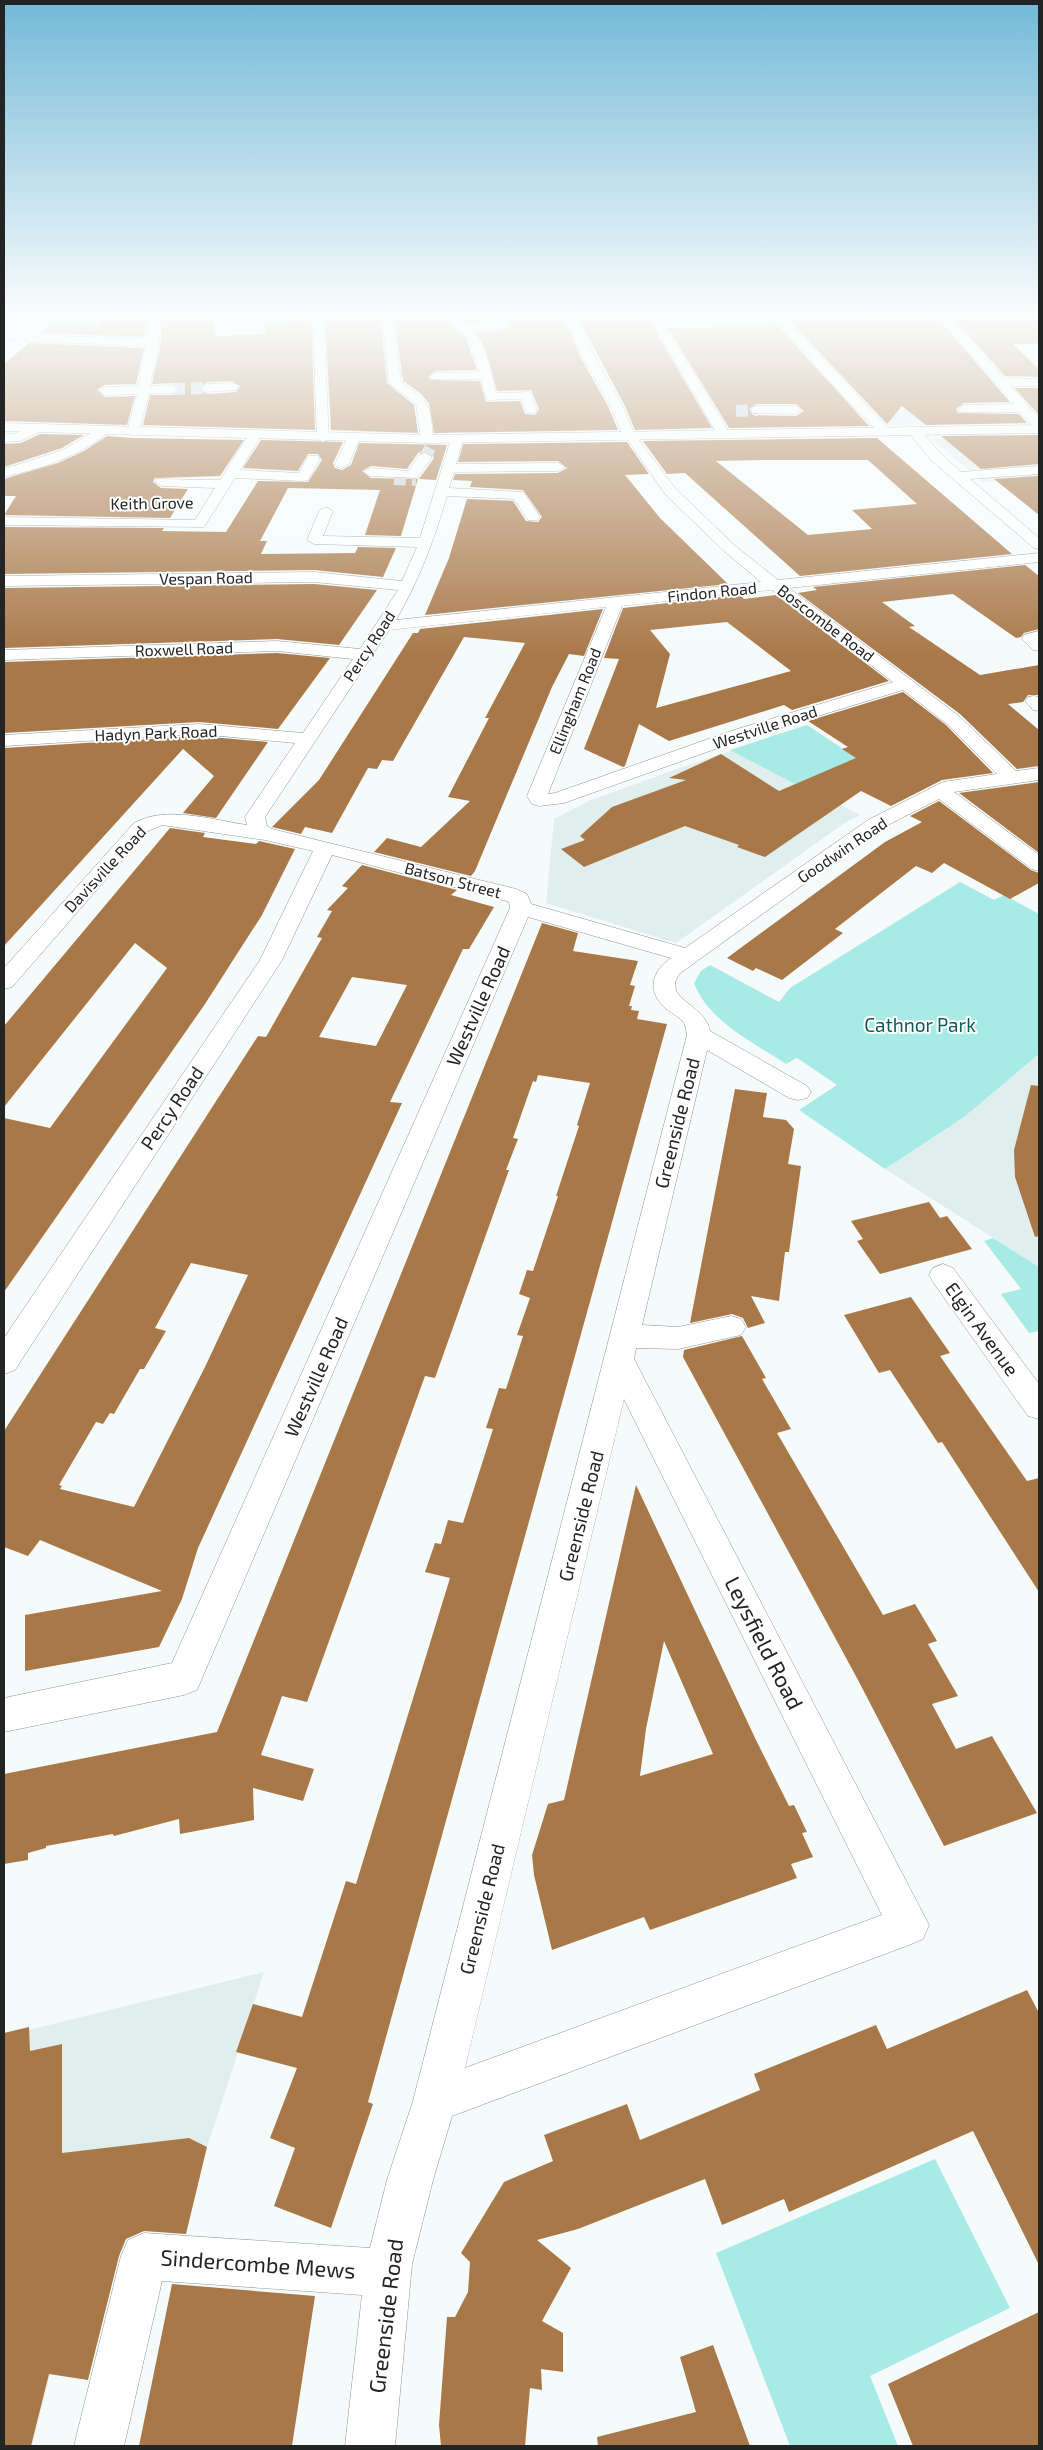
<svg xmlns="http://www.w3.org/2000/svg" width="1043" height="2450" viewBox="0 0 1043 2450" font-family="'Exo 2',sans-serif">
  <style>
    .built { fill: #e0efee }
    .green { fill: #a8eae6 }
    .building { fill: #a97849; fill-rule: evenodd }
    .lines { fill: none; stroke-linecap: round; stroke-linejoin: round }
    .minor-tunnel { stroke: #cbd0d0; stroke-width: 12; stroke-dasharray: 12 6; stroke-linecap: butt }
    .minor-casing { stroke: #8f9595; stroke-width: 1 }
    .major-casing { stroke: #8f9595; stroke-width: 1 }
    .minor { fill: #fff; fill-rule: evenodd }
    .major { fill: #fff; fill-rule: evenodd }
    .labels { text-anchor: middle; stroke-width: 4; stroke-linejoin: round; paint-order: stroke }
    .far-street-label { font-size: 16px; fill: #232525; stroke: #fff }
    .street-label { font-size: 19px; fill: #232525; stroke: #fff }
    .park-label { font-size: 19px; fill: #0a5c5a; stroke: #fff }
    .near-street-label { font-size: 22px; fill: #232525; stroke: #fff }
  </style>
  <rect width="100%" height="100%" fill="#f5fbfb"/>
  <path class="built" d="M962 409 973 424 890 425 877 412Z
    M1039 437V479L982 482 932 439Z
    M807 725 858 759 798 783 860 815 843 824 676 943 546 903 554 819 591 800 674 770Z
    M1039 1054V1267L885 1169 964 1117Z
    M264 1972 202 2163 100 2176 32 2446H4V2036Z"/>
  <path class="green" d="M807 725 858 759 795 784 730 750Z
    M960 882 994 900 1004 895 1039 914V1054L964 1117 885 1169 799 1110 837 1085 797 1058 786 1064C753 1042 709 1022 694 983L701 971 710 965 779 1002 790 988Z
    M993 1238 1039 1267V1331L1029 1333 1001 1294 1021 1289 984 1241Z
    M935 2159 1010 2308 870 2376 898 2446H790L716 2253Z"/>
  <path class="building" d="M110 314H147L144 337 41 333 53 323 101 325 102 315Z
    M161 314H209V317H214L215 336 266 334 265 325 289 324V314H311L315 430 143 425 150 395H173L181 390 173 383 152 384 161 343ZM232 381 240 386 236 392 207 394 199 389 207 382Z
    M325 314H380L387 383 414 405 418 433 331 430Z
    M394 314H444L449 324 466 338 477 370 436 371 428 377 431 380 480 381 486 402 520 401 525 414 535 415 539 409 531 390 497 391 486 350 476 332 507 330 510 325 506 314 496 315 495 321 465 322 458 314H562L581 358 608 406 618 430 434 433 429 403 420 393 403 381Z
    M576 314H645L712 428 635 430 624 404Z
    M659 314H749L751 316 662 318Z
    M957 314H1039V344H1013L1039 369V377L1005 376 951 316H959Z
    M936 316 1010 402 964 403 956 409 958 413 1019 414 1027 423 926 425 902 406 887 424 790 321Z
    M774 324 778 326 869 426 729 428 668 328 758 327ZM757 404H796L804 411 796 416 753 415 749 409Z
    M29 343 144 348 136 384 105 385 97 390 105 397 135 396 127 425 4 421V364Z
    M1014 388H1039V415Z
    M40 434 84 435 62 448 4 467V444L21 443Z
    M1039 435V464L981 469 941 436Z
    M107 436 132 438 244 440 220 476 155 478 153 482 161 488 188 489 170 518 4 515 16 496H4V479L58 463 84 451Z
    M877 438 1012 554 800 576 685 473 667 474 643 441ZM765 460H868L917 504 852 510 872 529 808 535 716 461Z
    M261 440 343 442 333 463 335 468 342 470 351 465 359 443 447 445 436 480 419 479 434 458 433 455 425 451 418 453 407 469 371 466 362 471 371 478 418 479 401 536 365 535 380 490 288 488 260 541H267L261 554 355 553 358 547 396 548 383 577 314 570 4 574V527L164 528 162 531 226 532 258 481 308 482 322 460 318 454H308L298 471 243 468Z
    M627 442 649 474 625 475 660 518 728 584 425 615 449 558 467 499 513 501 526 521 538 522 542 517 523 490 470 487 472 481 453 480 455 474 558 473 567 468 558 461 458 462 463 444Z
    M1039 476V515L994 479Z
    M1025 565 1039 576V629L1024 633 1021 637 1016 638 953 594 882 602 915 626 909 627 980 675 1039 665V695H1028L1023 702 1008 704 1039 730V766L1017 769 960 714 798 593 817 590 813 587Z
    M314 584 377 590 339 645 277 639 4 648V588Z
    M740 595 744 599 776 595 889 681 792 710 784 705 669 741 639 724 625 766 623 767 584 749 619 659 604 658 623 608ZM727 622 791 671 656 708 670 654 650 630Z
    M603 609 584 656 569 654 552 687 475 871 471 876 374 852 387 838 421 847 470 801 448 797 489 718H485L525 643 464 637 393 761 382 760 377 769 368 768 332 833 305 827 301 834 272 827 319 780 413 633H418L420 629Z
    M277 653 330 658 278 729 199 722 4 733V662Z
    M903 692 946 725 993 773 942 780 891 806 861 791 765 857 737 847 739 845 685 826 584 867 561 849 585 840 580 836 612 807 686 780 669 778 721 754 779 791 856 758 842 749 848 747 808 721Z
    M199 736 268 742 216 818 183 813 214 776 183 749 4 946V748Z
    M1039 782V853L959 793Z
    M939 801 1031 870 1039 873V883L1010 899 944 863 932 873 916 866 835 929 843 933 782 980 756 968 753 971 727 958 885 842 922 822 910 816Z
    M170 828 205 833 203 837 256 844 259 841 295 849 262 915 205 1004 4 1292V1118L50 1128 167 968 135 943 4 1107V1026Z
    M362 865 457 890 451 895 494 907 469 949H463L390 1102 402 1103 198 1548 182 1599 159 1647 25 1671V1615L162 1591 40 1540 28 1556 4 1547V1431L258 1036 266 1037 322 938 317 937 332 911 327 910 348 888 342 886ZM352 977 407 985 376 1046 319 1037ZM191 1263 248 1275 205 1367 134 1507 60 1489 62 1486 59 1485 96 1422 103 1424 110 1413 114 1414 140 1369H144L166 1331 155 1328Z
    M542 923 578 933 573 951 638 961 630 985 635 986 629 1006H632L631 1010 639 1011 637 1019 667 1024 368 2102 373 2104 331 2228 274 2206 295 2148 270 2138 297 2068 236 2052 253 2004 302 2017 346 1881 356 1884 450 1578 425 1572 435 1543 441 1544 448 1520 463 1523 493 1429 486 1428 499 1388 506 1389 523 1336 517 1335 530 1298 519 1294 527 1270 533 1271 558 1196H556L579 1126 577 1125 590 1083 538 1075 536 1082 533 1081 513 1138 518 1139 506 1170H509L435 1378 425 1376 307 1702 282 1696 261 1755 314 1769 303 1801 253 1788 254 1820 180 1834 179 1819 114 1836 113 1834 46 1846V1848L28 1853V1860L4 1864V1774L217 1732Z
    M1031 1085 1039 1086V1236L1035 1237 1015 1177 1014 1150Z
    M735 1089 767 1093 763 1117 786 1120 794 1129 788 1164 801 1166 789 1252H785L779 1301 751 1296 765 1323 748 1328 743 1318 732 1314 690 1323Z
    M929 1202 940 1218 947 1216 972 1249 880 1274 857 1241 863 1239 851 1221Z
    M911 1297 950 1353 940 1356 1027 1481 1039 1478V1592L942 1442 938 1443 890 1370 879 1373 844 1315Z
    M742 1336 766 1378 762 1379 791 1429 777 1433 883 1615 915 1604 937 1641 928 1644 958 1696 932 1704 956 1749 992 1736 1037 1813 944 1846 858 1680 683 1357 684 1350Z
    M636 1485 756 1740 789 1806 794 1805 807 1832 802 1833 813 1857 791 1864 797 1878 650 1930 644 1917 552 1950 534 1875 532 1855 548 1804 564 1800ZM664 1641 713 1754 640 1776 646 1729Z
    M1027 1990 1039 2013V2265L973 2131 789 2212 784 2199 722 2225 705 2179 578 2229 537 2240 571 2268 542 2321 563 2333V2372L541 2369 542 2390 530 2388 525 2446H441L439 2425 447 2317H455L468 2292 470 2262 461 2253 504 2182 553 2161 544 2135 627 2104 640 2140 760 2090 754 2074 876 2025 887 2049Z
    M29 2027 30 2051 62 2044V2153L189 2138 207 2147 186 2234 144 2231 126 2239 119 2256 88 2380 49 2374 31 2446H4V2033Z
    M172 2284 315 2296 292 2446H139Z
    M1039 2312V2446H913L888 2384Z
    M713 2345 750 2446H598L597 2437 696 2412 680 2357Z"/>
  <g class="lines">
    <path class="minor-tunnel" d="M173 389 207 388
      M736 411 757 410
      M425 457 430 448
      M394 479 416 480"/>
    <g class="minor-casing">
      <path id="minor" d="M149 314H159V343L150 386 173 385 179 389 173 393H149L139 432 133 436 127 432 137 394 105 395 99 391 105 387 138 386 146 346 4 340V334L146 339Z
        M313 314H323L329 438 323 442 317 438Z
        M382 314H392L401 382C431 403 430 402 433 439L432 442H422L421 439 416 404 389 383Z
        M446 314H456L464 324 497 323V316H505L508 326 507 328 472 330C486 341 492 376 496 393L530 392 537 410 535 413H527L521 399 487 400 481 379H432L430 377 436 373 480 372 468 337 450 323Z
        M564 314H574L595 357 622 405 634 433 675 488 734 545 778 580 1039 553V562L789 588 959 716 1016 771 1039 768V780L954 792 1039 855V871L1032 869 939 799 882 828 679 974 675 982 676 991C686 1006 706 1011 710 1031L807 1086 811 1092 807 1098 798 1100 789 1098 707 1050 642 1325 678 1327 731 1316 741 1319 746 1327 741 1335 678 1349 636 1348 634 1359 929 1925 923 1939 909 1945 452 2116 433 2180 412 2264 395 2446H345L362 2295 162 2281 124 2446H74L121 2256 128 2240 144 2233 370 2248 387 2180 413 2101 687 1035C686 1031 686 1027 684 1023 680 1017 671 1013 665 1008 647 991 651 972 671 958L528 917 197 1690 184 1695 4 1732V1698L172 1663 510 908 509 902 500 899 332 855 282 960 15 1370 4 1374V1338L260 960 313 851 265 840 162 825 148 831 12 987 4 989V968L134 823C166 805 213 820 247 825L245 817 295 743 199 734 4 746V735L199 724 303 733 353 659 277 651 4 660V650L277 641 360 649 398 590 314 582 4 586V576L314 572 402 581 417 547 314 544 307 540 319 511 326 507 333 511 323 536 420 538 451 439 457 435 463 439 456 464 558 463 565 467 558 471 454 472 449 488 523 492 540 517 538 520H528L514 499 447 496C433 543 420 578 396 620L761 582 724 551 665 494 628 440 623 436 610 405 583 357ZM772 590 893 682 734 730 555 793 548 794 622 606ZM606 607 527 796 532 804 539 806 564 803 746 738 903 690 947 724 997 774 943 782 868 820 685 948 531 904 527 894 516 889 272 829 267 826 265 817 389 630ZM624 1399 882 1915 465 2068Z
        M647 314H657L661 320 764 318 759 314H890L885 317 786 319 892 432 886 436 881 435 839 392 779 324 774 322 758 325 665 326 730 434 724 438 719 437Z
        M937 314H947L1004 378 1039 379V386H1010L1039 418V430L1035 429 1020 412H960L958 409 964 405 1014 404Z
        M232 383 236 384 238 387 236 390 207 392 201 388 207 384Z
        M757 406H796L802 410 796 414 753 413 751 410 753 407Z
        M36 425 40 426 42 429 40 432 20 441 4 442V434H13Z
        M101 427 107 431 106 434C77 458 39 469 4 477V469L63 450Z
        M914 428 919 429 942 455 961 472 1039 466V474L970 479 1039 538V549L1034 548 932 461 908 432Z
        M255 432 261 436 240 470 299 473 308 456H318L320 459 308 480 303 481 235 478 204 527 4 525V517L195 520 215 488 162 486 155 482 157 479 220 480 250 433Z
        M353 435 359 439 349 464 342 468 337 467 335 464 347 439Z
        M425 453 432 457 417 478 371 476 364 472 371 468 408 471 420 454Z
        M1039 631V651L1033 650 1022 639 1024 635Z
        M1034 696 1039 697V711L1033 710 1025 701 1028 697Z
        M943 1264 953 1268 1039 1384V1419L1028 1416 933 1282 929 1275 933 1268Z"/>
    </g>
    <g class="major-casing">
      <path id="major" d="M4 423 427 435 1039 425V433L427 443 4 431Z"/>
    </g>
    <use href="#minor" class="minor"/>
    <use href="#major" class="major"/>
  </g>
  <linearGradient id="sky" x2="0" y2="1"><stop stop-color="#73b9d7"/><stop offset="0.48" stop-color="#fafdfd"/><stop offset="1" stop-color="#fafdfd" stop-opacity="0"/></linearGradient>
  <rect width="1043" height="657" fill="url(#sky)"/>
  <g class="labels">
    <g class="far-street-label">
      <text transform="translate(152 503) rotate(-1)" y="6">Keith Grove</text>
      <text transform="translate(206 578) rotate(-1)" y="6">Vespan Road</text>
      <text transform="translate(712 592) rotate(-6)" y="6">Findon Road</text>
      <text transform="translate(826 623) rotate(37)" y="6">Boscombe Road</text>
      <text transform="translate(369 646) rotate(-57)" y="6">Percy Road</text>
      <text transform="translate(184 649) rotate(-2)" y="6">Roxwell Road</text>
      <text transform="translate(575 701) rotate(-68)" y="6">Ellingham Road</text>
      <text transform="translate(765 727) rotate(-18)" y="6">Westville Road</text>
      <text transform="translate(156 733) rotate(-2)" y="6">Hadyn Park Road</text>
      <text transform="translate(842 850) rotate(-34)" y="6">Goodwin Road</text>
      <text transform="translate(105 869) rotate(-47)" y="6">Davisville Road</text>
      <text transform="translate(453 880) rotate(15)" y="6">Batson Street</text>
    </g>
    <g class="street-label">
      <text transform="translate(478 1006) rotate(-66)" y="7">Westville Road</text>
      <text transform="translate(172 1108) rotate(-56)" y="7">Percy Road</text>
      <text transform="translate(677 1123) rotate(-76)" y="7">Greenside Road</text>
      <text transform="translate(982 1329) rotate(54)" y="7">Elgin Avenue</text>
      <text transform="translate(316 1377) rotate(-66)" y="7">Westville Road</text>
      <text transform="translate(581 1516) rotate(-76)" y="7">Greenside Road</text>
      <text transform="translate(482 1909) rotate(-76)" y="7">Greenside Road</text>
    </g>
    <g class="park-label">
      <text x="920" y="1032">Cathnor Park</text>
    </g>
    <g class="near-street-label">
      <text transform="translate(764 1643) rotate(63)" y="8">Leysfield Road</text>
      <text transform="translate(258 2264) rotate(4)" y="8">Sindercombe Mews</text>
      <text transform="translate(386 2316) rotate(-83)" y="8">Greenside Road</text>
    </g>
  </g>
  <rect width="1043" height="2450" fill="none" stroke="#232525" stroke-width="10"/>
</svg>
